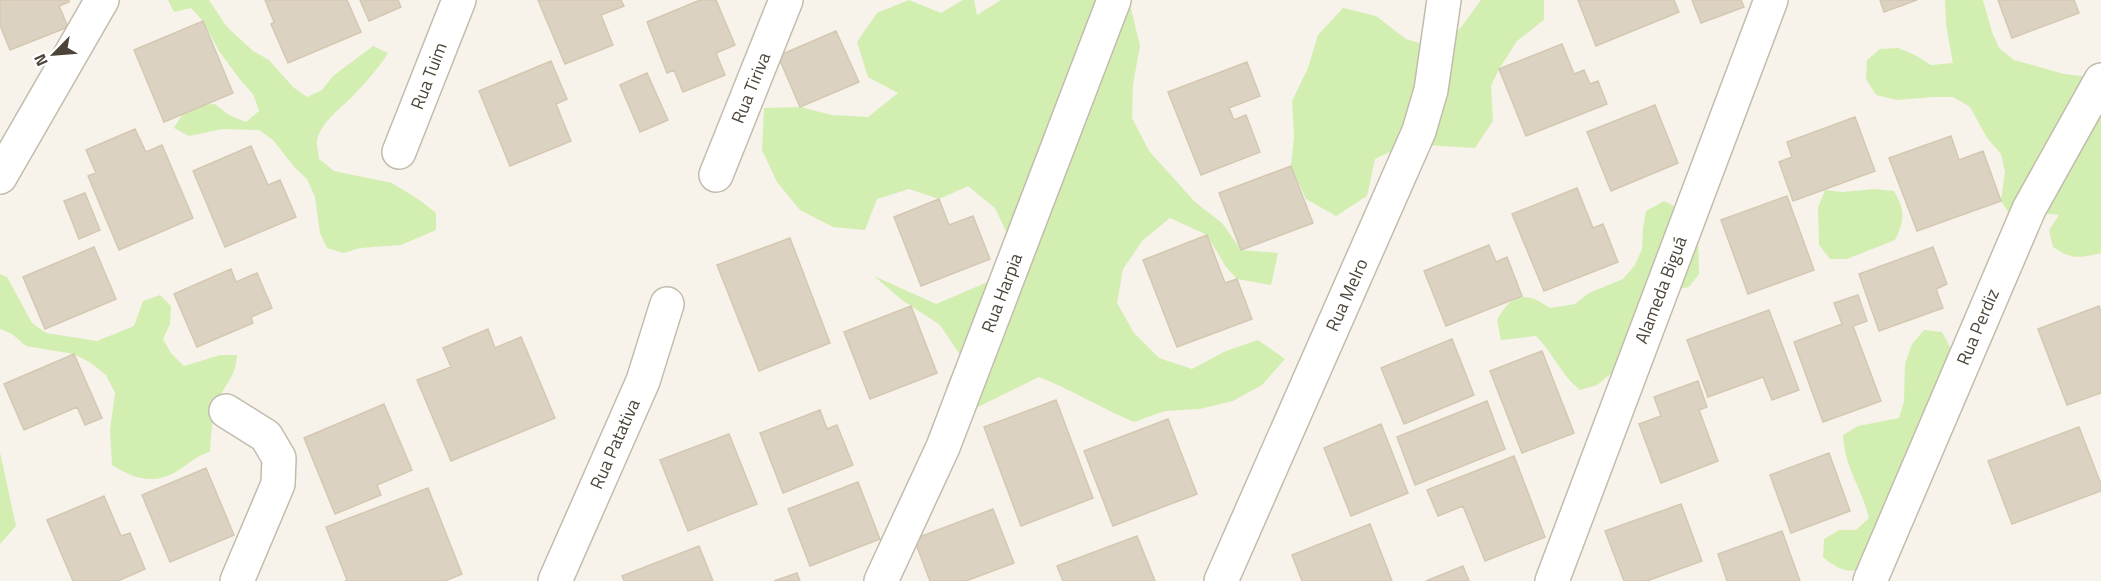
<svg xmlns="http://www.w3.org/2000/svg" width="2101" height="581" viewBox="0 0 2101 581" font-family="'Titillium Web',sans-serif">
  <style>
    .green { fill: #d2eeb1 }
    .building { fill: #dcd2c2; stroke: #d5c8b2; stroke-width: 1.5 }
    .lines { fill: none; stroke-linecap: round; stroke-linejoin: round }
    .street-casing { stroke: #c3bcac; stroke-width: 36 }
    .street { stroke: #fff; stroke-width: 33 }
    .labels { text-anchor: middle; stroke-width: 5; stroke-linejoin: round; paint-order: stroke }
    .street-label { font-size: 18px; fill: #4c4438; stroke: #fff }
  </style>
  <rect width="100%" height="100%" fill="#f7f3eb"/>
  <path class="green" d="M168 0H209L227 27 253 51 269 60 293 87 307 97 322 90 333 76 373 46 388 53C378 69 365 83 352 97 340 109 322 121 317 140 316 145 319 153 319 159L334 171 392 183 421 201 436 213V230L401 245 360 248 344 253 327 248 320 233 315 197 307 179 295 168 273 140 259 130 223 129 189 136 174 128C185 108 192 105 215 104L229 115 246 122 259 111 253 94 241 81 219 51 203 21 191 8 174 12Z
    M909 0 941 13 963 0H974L977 15 1001 0H1129L1140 46 1133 84 1132 118 1149 151 1195 202 1222 223 1241 250 1278 253 1271 285 1237 279 1226 267 1207 235 1170 218 1143 240 1123 269 1117 303 1134 333 1159 358 1192 369 1226 351 1258 340 1285 359 1262 385 1233 401 1200 409 1165 411 1134 422C1101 408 1072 390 1039 377L976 408 946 387 960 355 940 325 902 300 874 276 936 304 1004 275 1010 240 995 208 968 186 939 199 909 189 877 199 865 230 833 227 800 210 777 182 762 150 764 108 800 107 832 115 868 117 898 93 868 77 857 42 877 13Z
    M1481 0H1544V20L1517 41 1499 69 1491 86 1493 121 1475 148 1407 144 1375 159 1367 196 1336 216 1306 199 1291 166 1294 137 1292 101 1308 68 1318 35 1343 8 1376 16 1406 39 1442 50 1465 22Z
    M1945 0H1983L1992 32 1999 48 2014 60 2064 74 2082 76 2101 87V253C2079 258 2073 260 2053 247L2049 230 2059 215 2041 213 2010 215 2001 201 2005 172 2001 154 1987 138 1970 107 1953 97H1934L1897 100 1876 95 1866 79 1867 60 1880 49 1898 48 1915 55 1931 65 1953 63 1946 25Z
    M1875 189 1894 191C1905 210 1905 220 1895 240L1847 259H1830L1819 245 1818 208 1825 190 1842 192Z
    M1664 201 1680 209 1698 239 1699 274 1689 287 1670 290 1640 350 1597 385 1580 390C1561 375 1553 353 1536 336L1501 340 1497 320C1512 293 1525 291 1550 308L1575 304 1589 293 1623 279 1635 265 1642 249 1643 228 1646 211Z
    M0 274 7 277 32 323 46 333 97 341 134 326 143 301 160 295 171 306 170 324 163 339 171 353 184 366 220 355H237C235 379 227 380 219 399 212 416 211 434 210 452 197 456 193 460 182 468 156 486 136 480 112 465L110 430 115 393 106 375 91 363 74 354 26 346 12 334 0 329Z
    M1924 330 1942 332 1950 347 1949 365 1875 565C1849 573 1844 574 1823 557L1824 539 1839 530H1856L1869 518C1861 486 1845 469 1843 435L1858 426 1899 418 1904 401 1905 364 1912 344Z
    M0 452 16 526 0 544Z"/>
  <path class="building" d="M0 0H69V2L59 6 68 27 10 50 0 25Z
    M265 0H347L361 32 288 63 271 24 274 22Z
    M360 0H398L401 7 369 21Z
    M538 0H621L624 6 601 15 613 45 565 64Z
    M700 0H716L735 45 716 53 725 75 683 92 674 70 667 73 647 22Z
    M1578 0H1674L1679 12 1596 46Z
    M1692 0H1741L1744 7 1701 23Z
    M1880 0H1917L1884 12Z
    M1998 0H2074L2079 13 2012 38Z
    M203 21 233 93 164 122 134 50Z
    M836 31 859 82 800 107 778 56Z
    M1562 44 1574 74 1584 70 1590 84 1598 81 1607 104 1526 136 1499 69Z
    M551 61 567 99 556 104 571 141 510 166 479 91Z
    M1247 62 1260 96 1229 108 1234 120 1246 115 1260 152 1201 175 1168 92Z
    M647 73 668 120 640 132 620 85Z
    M1655 105 1678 163 1611 191 1587 132Z
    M1855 117 1875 171 1793 201 1779 162 1792 157 1787 142Z
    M135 129 146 152 162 145 193 218 119 250 88 176 96 173 86 150Z
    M1951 136 1959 160 1983 151 2001 201 1917 231 1889 158Z
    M251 146 268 185 280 180 296 217 225 247 193 171Z
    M1291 166 1313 223 1241 250 1219 193Z
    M1577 188 1593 228 1603 224 1618 262 1544 291 1512 214Z
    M85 193 100 230 79 239 64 201Z
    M1787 196 1814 270 1748 294 1721 220Z
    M939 199 949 225 973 216 990 259 921 286 894 217Z
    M1207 235 1225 283 1237 279 1252 319 1177 347 1143 260Z
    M790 238 830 343 759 371 717 265Z
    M1489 245 1496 262 1507 257 1522 296 1446 326 1424 271Z
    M94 247 116 299 45 329 23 277Z
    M1933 247 1947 284 1936 289 1943 308 1879 331 1859 274Z
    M231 269 236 282 257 273 272 308 251 317 253 323 197 347 174 294Z
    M1858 295 1867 321 1853 326 1881 401 1823 422 1794 342 1842 324 1834 303Z
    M911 306 937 373 870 399 844 332Z
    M2099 306 2101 313V393L2067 405 2038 329Z
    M1769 310 1799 390 1772 400 1763 377 1708 397 1687 340Z
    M488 329 495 348 521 337 555 418 451 461 417 380 451 367 443 348Z
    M1452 339 1474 395 1404 424 1381 368Z
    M1542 351 1574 433 1522 453 1490 371Z
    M74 354 102 418 85 425 77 407 24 430 4 384Z
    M1698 381 1707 407 1699 410 1718 461 1661 483 1639 424 1661 416 1654 397Z
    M1056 400 1093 498 1021 526 984 427Z
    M1487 401 1505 449 1415 485 1397 437Z
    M384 404 412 470 377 485 381 495 335 514 304 438Z
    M820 410 827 429 837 425 853 465 783 493 760 433Z
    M1168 419 1197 494 1113 526 1084 451Z
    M1381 424 1408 493 1351 516 1324 448Z
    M2079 427 2101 484V491L2012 524 1988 461Z
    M729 434 757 504 688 531 660 460Z
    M1829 453 1850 511 1791 533 1770 475Z
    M1514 456 1545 537 1485 561 1463 506 1438 516 1427 490Z
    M206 468 234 535 170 562 142 495Z
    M858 482 880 539 810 566 788 509Z
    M428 488 462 574 445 581H345L347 580 326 527Z
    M104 496 121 536 130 533 145 569 118 581H73L47 520Z
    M1681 504 1702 561 1647 581H1624L1605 531Z
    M993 509 1014 563 966 581H930L914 539Z
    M1370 524 1392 581H1302L1292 555Z
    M1782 531 1800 581H1727L1718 554Z
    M1137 536 1155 581H1063L1057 566Z
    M699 546 713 581H624L622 576Z
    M1463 566 1469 581H1426Z
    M797 573 800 581H774Z"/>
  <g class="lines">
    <g class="street-casing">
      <path id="street" d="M399 152 459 0
        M716 175 786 0
        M0 177 102 0
        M226 411 266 436 279 458 278 484 237 581
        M555 581 643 381 667 304
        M881 581 943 447 1114 0
        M1221 581 1419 131 1431 90 1444 0
        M1552 581 1771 0
        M1870 581 2029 209 2101 80"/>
    </g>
    <use href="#street" class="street"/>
  </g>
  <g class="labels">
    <g class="street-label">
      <text transform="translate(429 76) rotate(-69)" y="6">Rua Tuim</text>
      <text transform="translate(751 88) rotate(-68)" y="6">Rua Tiriva</text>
      <text transform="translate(1661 290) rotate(-69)" y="6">Alameda Biguá</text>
      <text transform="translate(1002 293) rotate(-69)" y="6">Rua Harpia</text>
      <text transform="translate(1347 295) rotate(-66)" y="6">Rua Melro</text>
      <text transform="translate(1978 327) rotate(-67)" y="6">Rua Perdiz</text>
      <text transform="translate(615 444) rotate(-66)" y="6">Rua Patativa</text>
    </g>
  </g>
  <g transform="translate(54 54) rotate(245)" stroke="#ffffff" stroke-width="4.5" paint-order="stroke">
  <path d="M0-4.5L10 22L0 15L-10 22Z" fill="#4c4438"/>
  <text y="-9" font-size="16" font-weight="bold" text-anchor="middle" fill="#4c4438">N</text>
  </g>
</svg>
